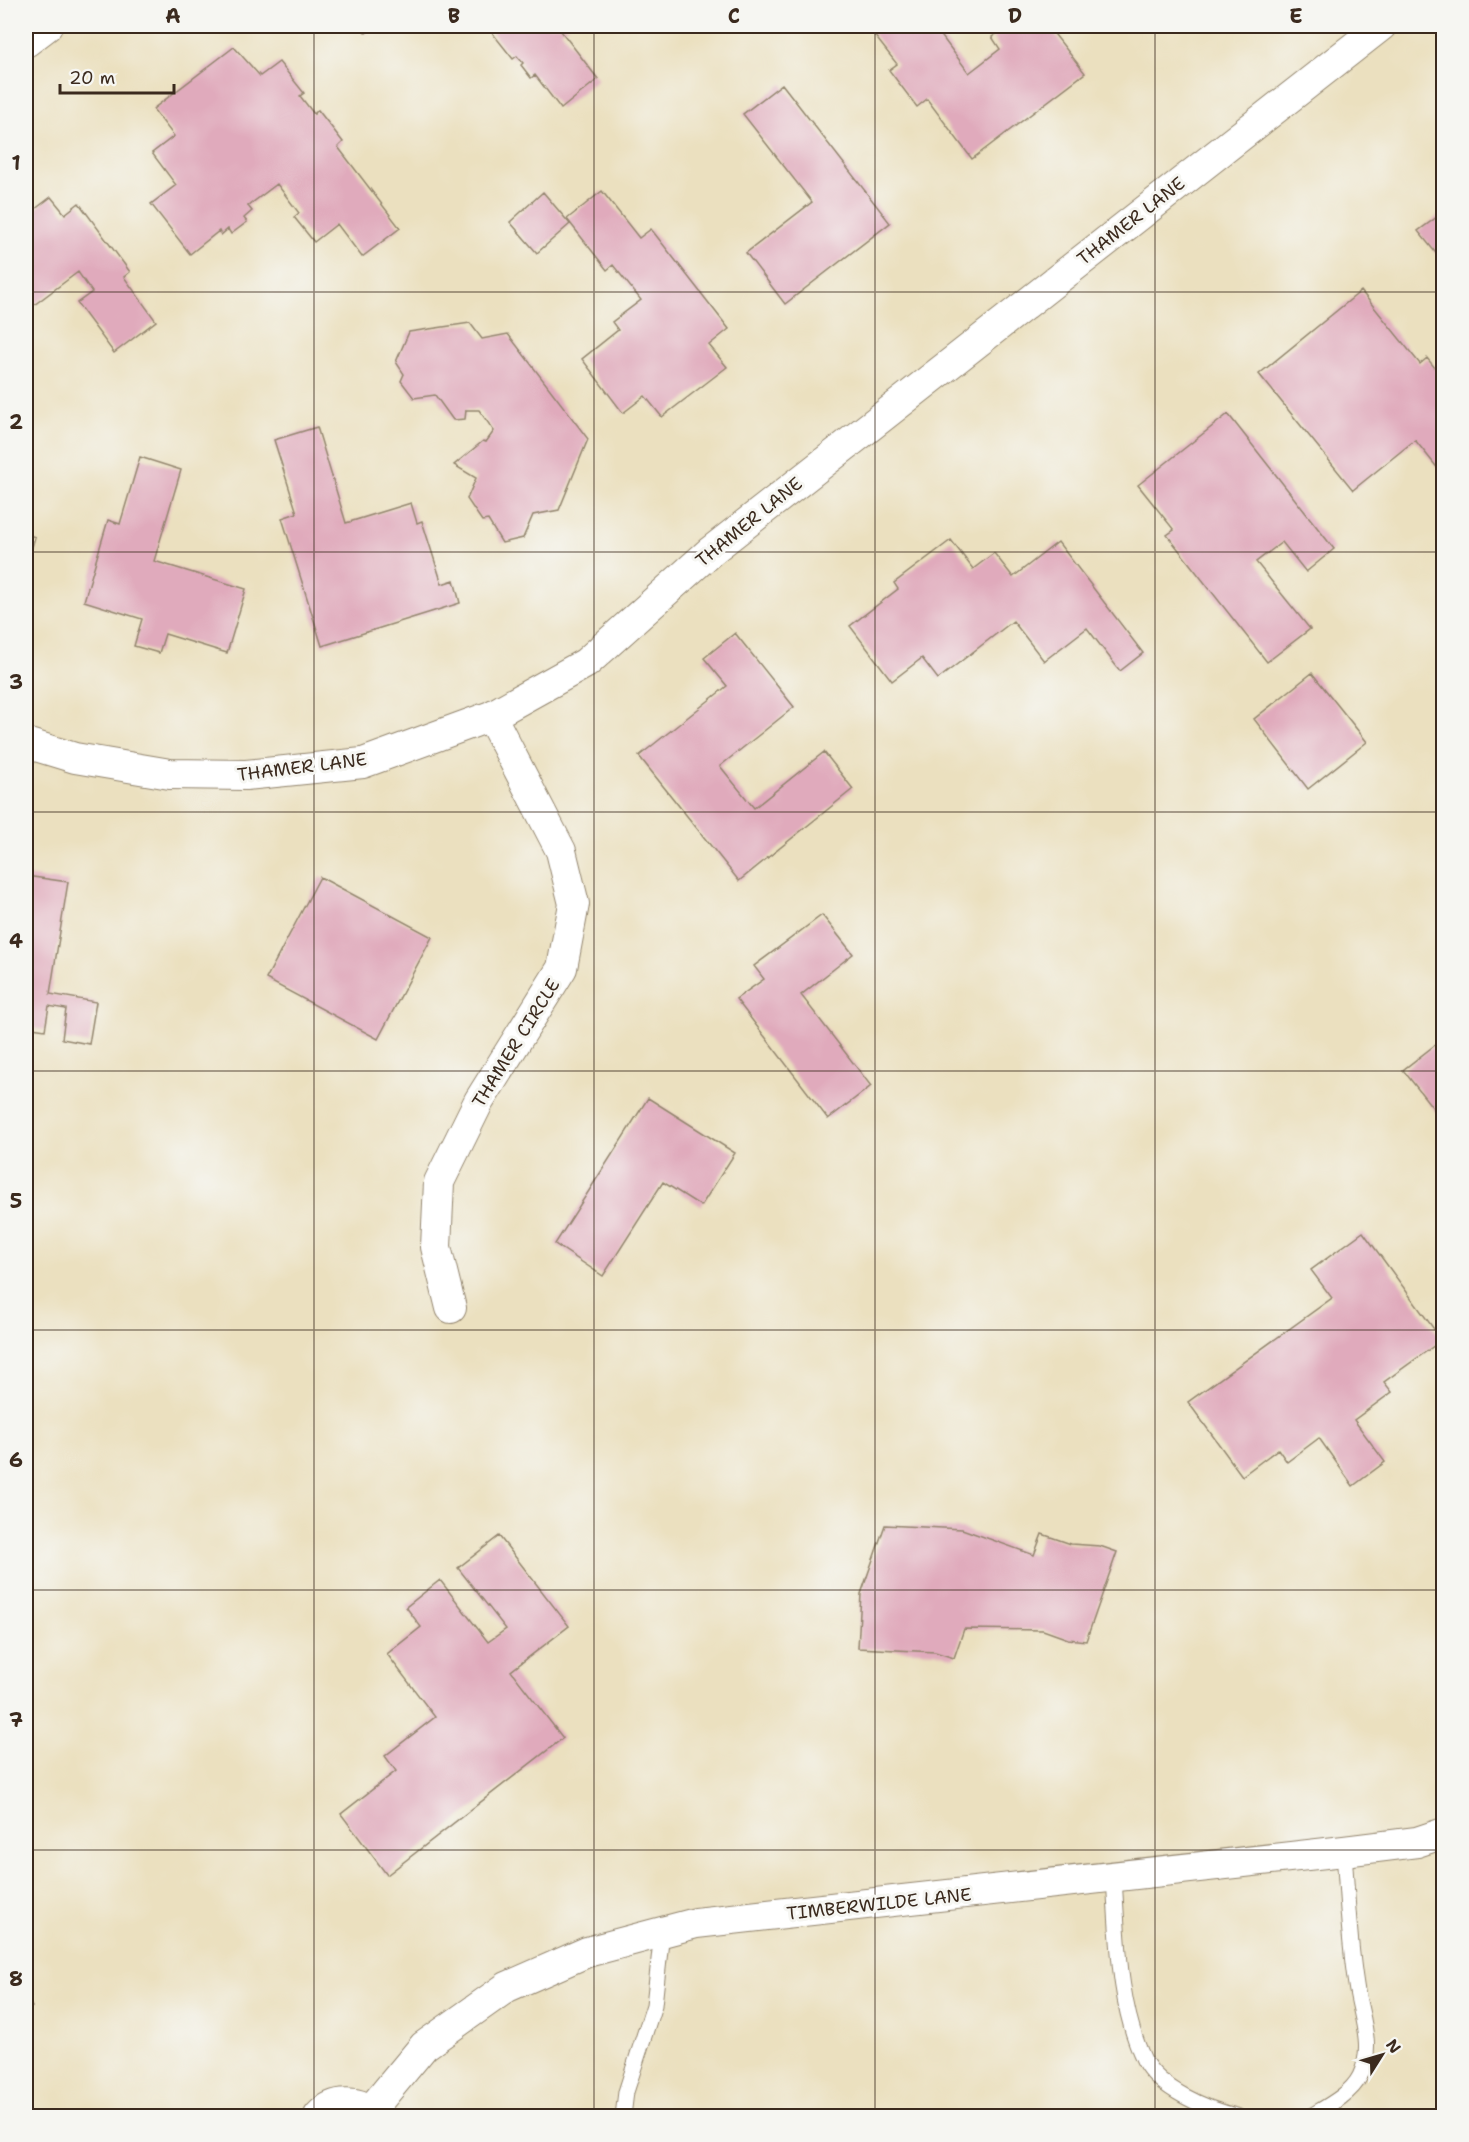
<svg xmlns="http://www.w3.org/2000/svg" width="1469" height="2142" viewBox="0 0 1469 2142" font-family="'Shantell Sans',sans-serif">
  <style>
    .building { fill: #e0aabc }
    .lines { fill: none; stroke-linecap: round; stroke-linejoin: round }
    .service-casing { stroke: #93856e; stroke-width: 17 }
    .minor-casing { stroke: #93856e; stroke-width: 32 }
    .service { stroke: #fff; stroke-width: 15 }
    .minor { stroke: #fff; stroke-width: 30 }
    .grid { fill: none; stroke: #3b2a1e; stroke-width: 1.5; stroke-opacity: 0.55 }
    .labels { text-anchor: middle; stroke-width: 6; stroke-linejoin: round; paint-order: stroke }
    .street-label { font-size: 18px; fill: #3b2a1e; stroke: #f6f6f2 }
    .neatline { fill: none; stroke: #3b2a1e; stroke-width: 2 }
    .grid-label { font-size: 20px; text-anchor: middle; font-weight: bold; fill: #3b2a1e }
  </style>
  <rect width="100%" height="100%" fill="#f6f6f2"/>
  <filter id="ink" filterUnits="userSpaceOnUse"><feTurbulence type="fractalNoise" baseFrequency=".0167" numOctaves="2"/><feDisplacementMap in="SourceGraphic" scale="12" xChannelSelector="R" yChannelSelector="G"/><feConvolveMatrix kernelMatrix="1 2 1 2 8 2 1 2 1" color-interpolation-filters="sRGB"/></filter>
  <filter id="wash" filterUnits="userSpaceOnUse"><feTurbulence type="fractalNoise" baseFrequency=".008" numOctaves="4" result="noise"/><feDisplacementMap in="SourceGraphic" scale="24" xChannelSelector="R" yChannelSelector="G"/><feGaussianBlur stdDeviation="1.35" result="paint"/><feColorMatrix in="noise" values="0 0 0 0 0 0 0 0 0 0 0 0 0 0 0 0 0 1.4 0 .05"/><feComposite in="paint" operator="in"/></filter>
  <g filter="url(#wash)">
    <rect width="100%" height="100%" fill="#ebe0bf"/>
    <g id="blocks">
      <path class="building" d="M360 26H383L376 31 374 27 366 33Z
        M496 26H569L561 31 598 79 561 109 535 75 531 78 521 65 523 63 517 56 513 59 490 30Z
        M867 26H924L928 30 934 26 969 73 1000 49 992 37 1007 26H1048L1085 73 972 159 927 99 917 107 889 70 897 64Z
        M234 47 260 76 279 62 304 93 300 96 314 114 318 110 343 142 338 147 400 228 362 257 337 224 314 242 294 217 299 213 277 184 248 206 252 211 244 218 247 222 231 234 228 229 221 235 219 231 190 254 151 204 176 185 152 153 174 136 153 109Z
        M782 84 890 223 785 304 746 253 812 202 743 114Z
        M602 191 639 238 651 229 729 329 709 345 727 367 662 417 645 396 623 413 582 359 618 330 612 322 641 300 613 265 607 270 567 219Z
        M543 192 570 224 537 253 510 222Z
        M51 197 65 214 79 203 130 272 124 277 156 321 114 353 77 303 92 292 78 272 26 311V216Z
        M1444 212V263L1418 231Z
        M1361 291 1420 364 1427 358 1444 379V476L1415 440 1353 490 1259 374Z
        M470 323 482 339 508 334 588 439 559 510 533 515 523 538 502 543 488 520 482 521 467 499 476 478 454 465 483 441 486 442 494 431 479 410H466L465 419 453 420 435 395 414 398 401 381 404 374 396 362 409 332Z
        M1228 414 1334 549 1306 572 1282 542 1256 562 1310 629 1267 662 1167 535 1174 530 1138 485Z
        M317 427 346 523 411 503 417 523 422 521 442 584 454 580 460 603 322 646 282 518 297 513 274 440Z
        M140 457 181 470 154 561 246 589 227 653 165 634 159 653 134 646 142 619 84 601 108 520 120 524Z
        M26 534 35 537 26 567Z
        M951 540 973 569 994 553 1013 577 1058 542 1143 653 1120 671 1087 628 1044 661 1013 621 938 679 922 658 892 681 850 626 898 589 894 583Z
        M735 633 794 707 720 766 754 808 824 752 853 789 739 881 639 756 727 686 704 658Z
        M1312 673 1367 742 1308 789 1254 719Z
        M26 876 68 882 50 994 96 1002 89 1044 62 1039 66 1009 49 1006 45 1030 26 1027Z
        M320 877 432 937 378 1039 266 979Z
        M822 915 853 954 801 995 871 1086 828 1119 736 999 764 979 754 966Z
        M1444 1038V1122L1403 1070Z
        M648 1098 735 1153 701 1206 663 1182 603 1276 555 1244Z
        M1363 1232 1442 1340 1384 1382 1392 1392 1354 1420 1385 1462 1353 1486 1319 1438 1287 1462 1278 1449 1242 1476 1188 1402 1332 1298 1311 1270Z
        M885 1525 962 1529 1034 1555 1042 1534 1071 1544 1100 1546 1117 1552 1086 1641 1068 1639 1043 1630 964 1629 954 1658 935 1652 858 1648 861 1594Z
        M499 1536 569 1626 511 1671 563 1738 387 1875 341 1814 396 1771 385 1756 435 1717 387 1654 421 1627 406 1607 440 1580 488 1642 506 1629 458 1568Z
        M26 1997 32 2007 26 2011Z"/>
    </g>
  </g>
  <g filter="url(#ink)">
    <use href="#blocks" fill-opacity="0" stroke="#93856e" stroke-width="1.5"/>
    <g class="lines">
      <g class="service-casing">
        <path id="service" d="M1114 1878C1118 1936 1118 2006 1144 2060 1158 2088 1207 2110 1237 2116
          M623 2116 626 2092 654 2005 662 1932
          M1311 2116C1328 2106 1351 2094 1360 2076 1375 2046 1360 2015 1356 1985 1349 1941 1347 1895 1344 1851"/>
      </g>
      <g class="minor-casing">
        <path id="minor" d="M26 42 47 26
          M26 743 75 758 170 774 246 775 363 763 491 716 586 663 711 551 1381 26
          M451 1308 436 1247 439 1182 479 1101 562 968 574 904 561 851 491 716
          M371 2110 424 2046 507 1987 587 1952 696 1923 1344 1851 1417 1842 1444 1833
          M319 2116C335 2098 360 2100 377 2116"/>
      </g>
      <use href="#service" class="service"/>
      <use href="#minor" class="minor"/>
    </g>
  </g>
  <path class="grid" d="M314 26V2116M594 26V2116M875 26V2116M1155 26V2116M26 292H1444M26 552H1444M26 812H1444M26 1071H1444M26 1330H1444M26 1590H1444M26 1850H1444"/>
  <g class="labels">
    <g class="street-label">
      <text transform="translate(1131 221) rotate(-38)" y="6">THAMER LANE</text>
      <text transform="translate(749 522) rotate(-39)" y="6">THAMER LANE</text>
      <text transform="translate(302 767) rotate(-7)" y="6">THAMER LANE</text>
      <text transform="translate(516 1043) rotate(-58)" y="6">THAMER CIRCLE</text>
      <text transform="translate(879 1904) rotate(-6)" y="6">TIMBERWILDE LANE</text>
    </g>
  </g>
  <rect width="1469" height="2142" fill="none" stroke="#f6f6f2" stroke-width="66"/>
  <g transform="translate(1382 2055) rotate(53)" stroke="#f6f6f2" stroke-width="4.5" paint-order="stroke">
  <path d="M0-4.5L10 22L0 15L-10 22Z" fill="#3b2a1e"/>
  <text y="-9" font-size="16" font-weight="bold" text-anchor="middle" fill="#3b2a1e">N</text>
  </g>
  <path d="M60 84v9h114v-9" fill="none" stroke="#3b2a1e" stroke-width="3"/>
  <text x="69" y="84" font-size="18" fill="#3b2a1e" stroke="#f6f6f2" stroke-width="4.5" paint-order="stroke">20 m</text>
  <rect x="33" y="33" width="1403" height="2076" class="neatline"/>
  <g class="grid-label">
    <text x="173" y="23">A</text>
    <text x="454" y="23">B</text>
    <text x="734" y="23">C</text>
    <text x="1015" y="23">D</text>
    <text x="1296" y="23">E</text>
    <text x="16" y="170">1</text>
    <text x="16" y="429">2</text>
    <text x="16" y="689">3</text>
    <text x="16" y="948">4</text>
    <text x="16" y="1208">5</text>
    <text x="16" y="1467">6</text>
    <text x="16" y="1727">7</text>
    <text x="16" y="1986">8</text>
  </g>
</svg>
